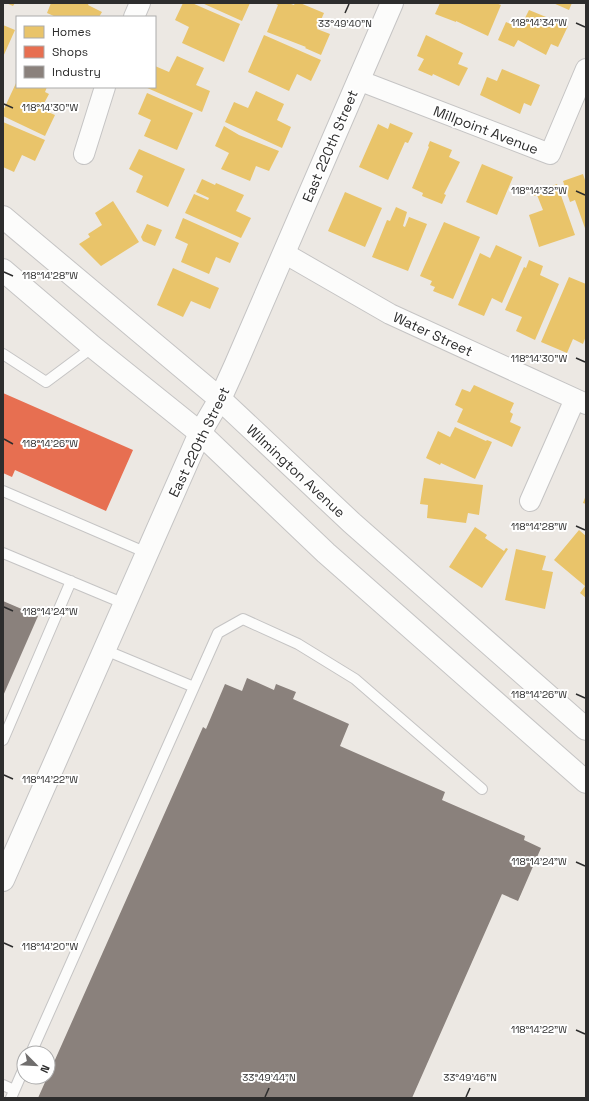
<svg xmlns="http://www.w3.org/2000/svg" width="589" height="1101" viewBox="0 0 589 1101" font-family="'Space Grotesk',sans-serif">
  <style>
    .homes { fill: #e9c46a }
    .shops { fill: #e76f51 }
    .industry { fill: #8a817c }
    .lines { fill: none; stroke-linecap: round; stroke-linejoin: round }
    .service-casing { stroke: #c5c4c4; stroke-width: 12 }
    .minor-casing { stroke: #c5c4c4; stroke-width: 22 }
    .tertiary-casing { stroke: #c5c4c4; stroke-width: 24 }
    .secondary-casing { stroke: #c5c4c4; stroke-width: 24 }
    .service { stroke: #fcfcfb; stroke-width: 10 }
    .minor { stroke: #fcfcfb; stroke-width: 20 }
    .tertiary { stroke: #fcfcfb; stroke-width: 22 }
    .secondary { stroke: #fcfcfb; stroke-width: 22 }
    .ticks { fill: none; stroke: #2d2d2d; stroke-width: 1.5 }
    .labels { text-anchor: middle; stroke-width: 4; stroke-linejoin: round; paint-order: stroke }
    .street-label { font-size: 14px; fill: #2d2d2d; stroke: #fff }
    .ticks-label { font-size: 10px; text-anchor: middle; fill: #2d2d2d; stroke: #fff; stroke-width: 4; stroke-linejoin: round; paint-order: stroke }
  </style>
  <rect width="100%" height="100%" fill="#ece8e3"/>
  <path class="homes" d="M6 3H15L13 6Z
    M51 3H89L88 5 102 12 99 17H56L47 13Z
    M183 3H192L240 24 224 62 182 43 189 27 175 20Z
    M202 3H250L242 21Z
    M274 3H288L294 5 295 3H300L324 13 317 29 330 34 321 55 305 48 306 47 267 32 278 5Z
    M440 3H496L501 5 488 36 456 21V22L435 14Z
    M553 3H572L569 10Z
    M529 10 568 26 558 47 551 44 546 55 518 40 514 47 498 40 506 22 520 28Z
    M3 25 15 30 3 57Z
    M264 35 321 60 311 81 297 74 289 91 248 72Z
    M426 35 463 53 458 64 468 68 459 86 433 74 432 76 418 70 424 59 417 56Z
    M177 56 204 68 196 85 210 91 202 112 145 87H155V66L169 72Z
    M502 69 540 85 531 106 524 103 520 114 480 95 487 77 497 81Z
    M17 81V87H47L45 92 49 94 41 109 55 115 45 136 3 116V111Z
    M256 91 284 104 277 120 291 127 282 148 225 122 234 102 248 108Z
    M147 93 193 113 177 150 144 136 151 120 138 114Z
    M3 122 45 140 35 161 22 155 14 172 3 167Z
    M390 123 413 133 408 143 405 142 388 180 359 167 378 124 388 129Z
    M224 126 239 135 279 151 269 171 256 166 250 181 221 169 229 153 215 146Z
    M430 141 452 150 449 157 460 162 444 194 446 195 442 204 422 196 423 193 412 188 429 147 428 146Z
    M139 149 185 169 168 207 136 192 143 176 129 169Z
    M482 164 513 177 497 215 466 202Z
    M583 174 586 183V231L575 200 570 202 563 181Z
    M202 179 215 185 216 183 244 195 236 211 251 218 241 238 185 213 194 194 208 200 209 198 196 192Z
    M557 184 575 235 539 247 529 215 543 210 537 195 533 196 532 193Z
    M345 192 382 208 365 247 328 231Z
    M113 201 139 242 101 266 79 244 90 237 88 234 102 225 95 213Z
    M396 207 407 212 403 226 405 227 409 217 427 224 408 271 372 257 387 220 390 221Z
    M183 218 239 243 230 263 216 257 209 274 181 262 188 244 175 238Z
    M444 222 480 237 453 299 433 291 435 287 430 285 432 281 420 276Z
    M147 224 162 230 155 246 143 241 141 237Z
    M496 245 522 257 502 303 492 298 484 316 458 305 480 253 490 258Z
    M529 260 543 266 540 275 559 284 535 340 516 331 522 317 505 310 524 267 526 268Z
    M173 268 219 288 210 309 191 301 183 317 157 305Z
    M569 277 586 284V336L583 344 573 339 567 353 541 342Z
    M474 385 514 403 510 412 513 414 510 422 521 427 512 447 457 422 463 409 455 405 462 389 470 392Z
    M455 427 486 441 487 440 492 442 475 479 441 463 440 465 426 458 438 431 450 437Z
    M424 478 483 485 479 515 468 513 466 523 427 518 428 505 420 504Z
    M586 495V504L583 503Z
    M475 527 487 535 485 538 504 551 506 548 508 549 482 588 449 567Z
    M579 530 586 536V598L580 593 585 586 554 560Z
    M516 549 546 556 542 570 553 572 545 609 505 600Z"/>
  <path class="shops" d="M3 393 133 450 106 511 15 470 12 477 3 473Z"/>
  <path class="industry" d="M3 601 38 616 3 696Z
    M247 678 274 690 276 684 296 692 293 699 349 724 340 746 445 792 442 800 525 836 524 840 541 848 518 901 502 894 412 1098H38L203 727 206 729 225 684 242 691Z"/>
  <g class="lines">
    <g class="service-casing">
      <path id="service" d="M3 354 46 382 93 347
        M3 491 147 553
        M3 553 125 604
        M105 650 194 687
        M3 740 71 581
        M31 1053 218 633 243 619 298 644 355 679 482 789
        M3 1085 14 1090
        M11 1098 24 1068"/>
    </g>
    <g class="minor-casing">
      <path id="minor" d="M134 17 140 3
        M358 80 550 154 586 69
        M84 154 105 87
        M284 253 390 314 586 404
        M530 501 575 399"/>
    </g>
    <g class="tertiary-casing">
      <path id="tertiary" d="M3 880 200 433 220 399 235 366 392 3"/>
    </g>
    <g class="secondary-casing">
      <path id="secondary" d="M3 217 220 399 352 523 586 729
        M3 270 93 347 200 433 326 553 586 782"/>
    </g>
    <use href="#service" class="service"/>
    <use href="#minor" class="minor"/>
    <use href="#tertiary" class="tertiary"/>
    <use href="#secondary" class="secondary"/>
  </g>
  <path class="ticks" d="M345 13 349 4M576 23 585 27M4 104 13 108M576 191 585 195M4 272 13 276M576 358 585 362M4 439 13 444M576 526 585 530M4 607 13 611M576 694 585 698M4 775 13 779M576 862 585 866M4 943 13 947M576 1030 585 1034M265 1097 269 1088M466 1097 470 1088"/>
  <g class="labels">
    <g class="street-label">
      <text transform="translate(486 130) rotate(21)" y="5">Millpoint Avenue</text>
      <text transform="translate(330 146) rotate(-67)" y="5">East 220th Street</text>
      <text transform="translate(433 334) rotate(25)" y="5">Water Street</text>
      <text transform="translate(199 442) rotate(-64)" y="5">East 220th Street</text>
      <text transform="translate(296 471) rotate(43)" y="5">Wilmington Avenue</text>
    </g>
  </g>
  <g class="ticks-label">
    <text x="539" y="26">118°14'34"W</text>
    <text x="345" y="27">33°49'40"N</text>
    <text x="50" y="111">118°14'30"W</text>
    <text x="539" y="194">118°14'32"W</text>
    <text x="50" y="279">118°14'28"W</text>
    <text x="539" y="362">118°14'30"W</text>
    <text x="50" y="447">118°14'26"W</text>
    <text x="539" y="530">118°14'28"W</text>
    <text x="50" y="615">118°14'24"W</text>
    <text x="539" y="698">118°14'26"W</text>
    <text x="50" y="783">118°14'22"W</text>
    <text x="539" y="865">118°14'24"W</text>
    <text x="50" y="950">118°14'20"W</text>
    <text x="539" y="1033">118°14'22"W</text>
    <text x="269" y="1081">33°49'44"N</text>
    <text x="470" y="1081">33°49'46"N</text>
  </g>
  <rect width="589" height="1101" fill="none" stroke="#2d2d2d" stroke-width="8"/>
  <rect x="16" y="16" width="140" height="72" fill="#ffffff" stroke="#ababab"/>
  <rect x="24" y="26" width="20" height="12" fill="#e9c46a" stroke="#ababab"/>
  <text x="52" y="36" font-size="12" fill="#2d2d2d">Homes</text>
  <rect x="24" y="46" width="20" height="12" fill="#e76f51" stroke="#ababab"/>
  <text x="52" y="56" font-size="12" fill="#2d2d2d">Shops</text>
  <rect x="24" y="66" width="20" height="12" fill="#8a817c" stroke="#ababab"/>
  <text x="52" y="76" font-size="12" fill="#2d2d2d">Industry</text>
  <g transform="translate(36 1065) rotate(114)"><circle r="19" fill="#ffffff" stroke="#ababab"/>
  <path d="M0-3L7 15L0 10L-7 15Z" fill="#706e6d"/>
  <text y="-6" font-size="11" font-weight="bold" text-anchor="middle" fill="#2d2d2d">N</text>
  </g>
</svg>
